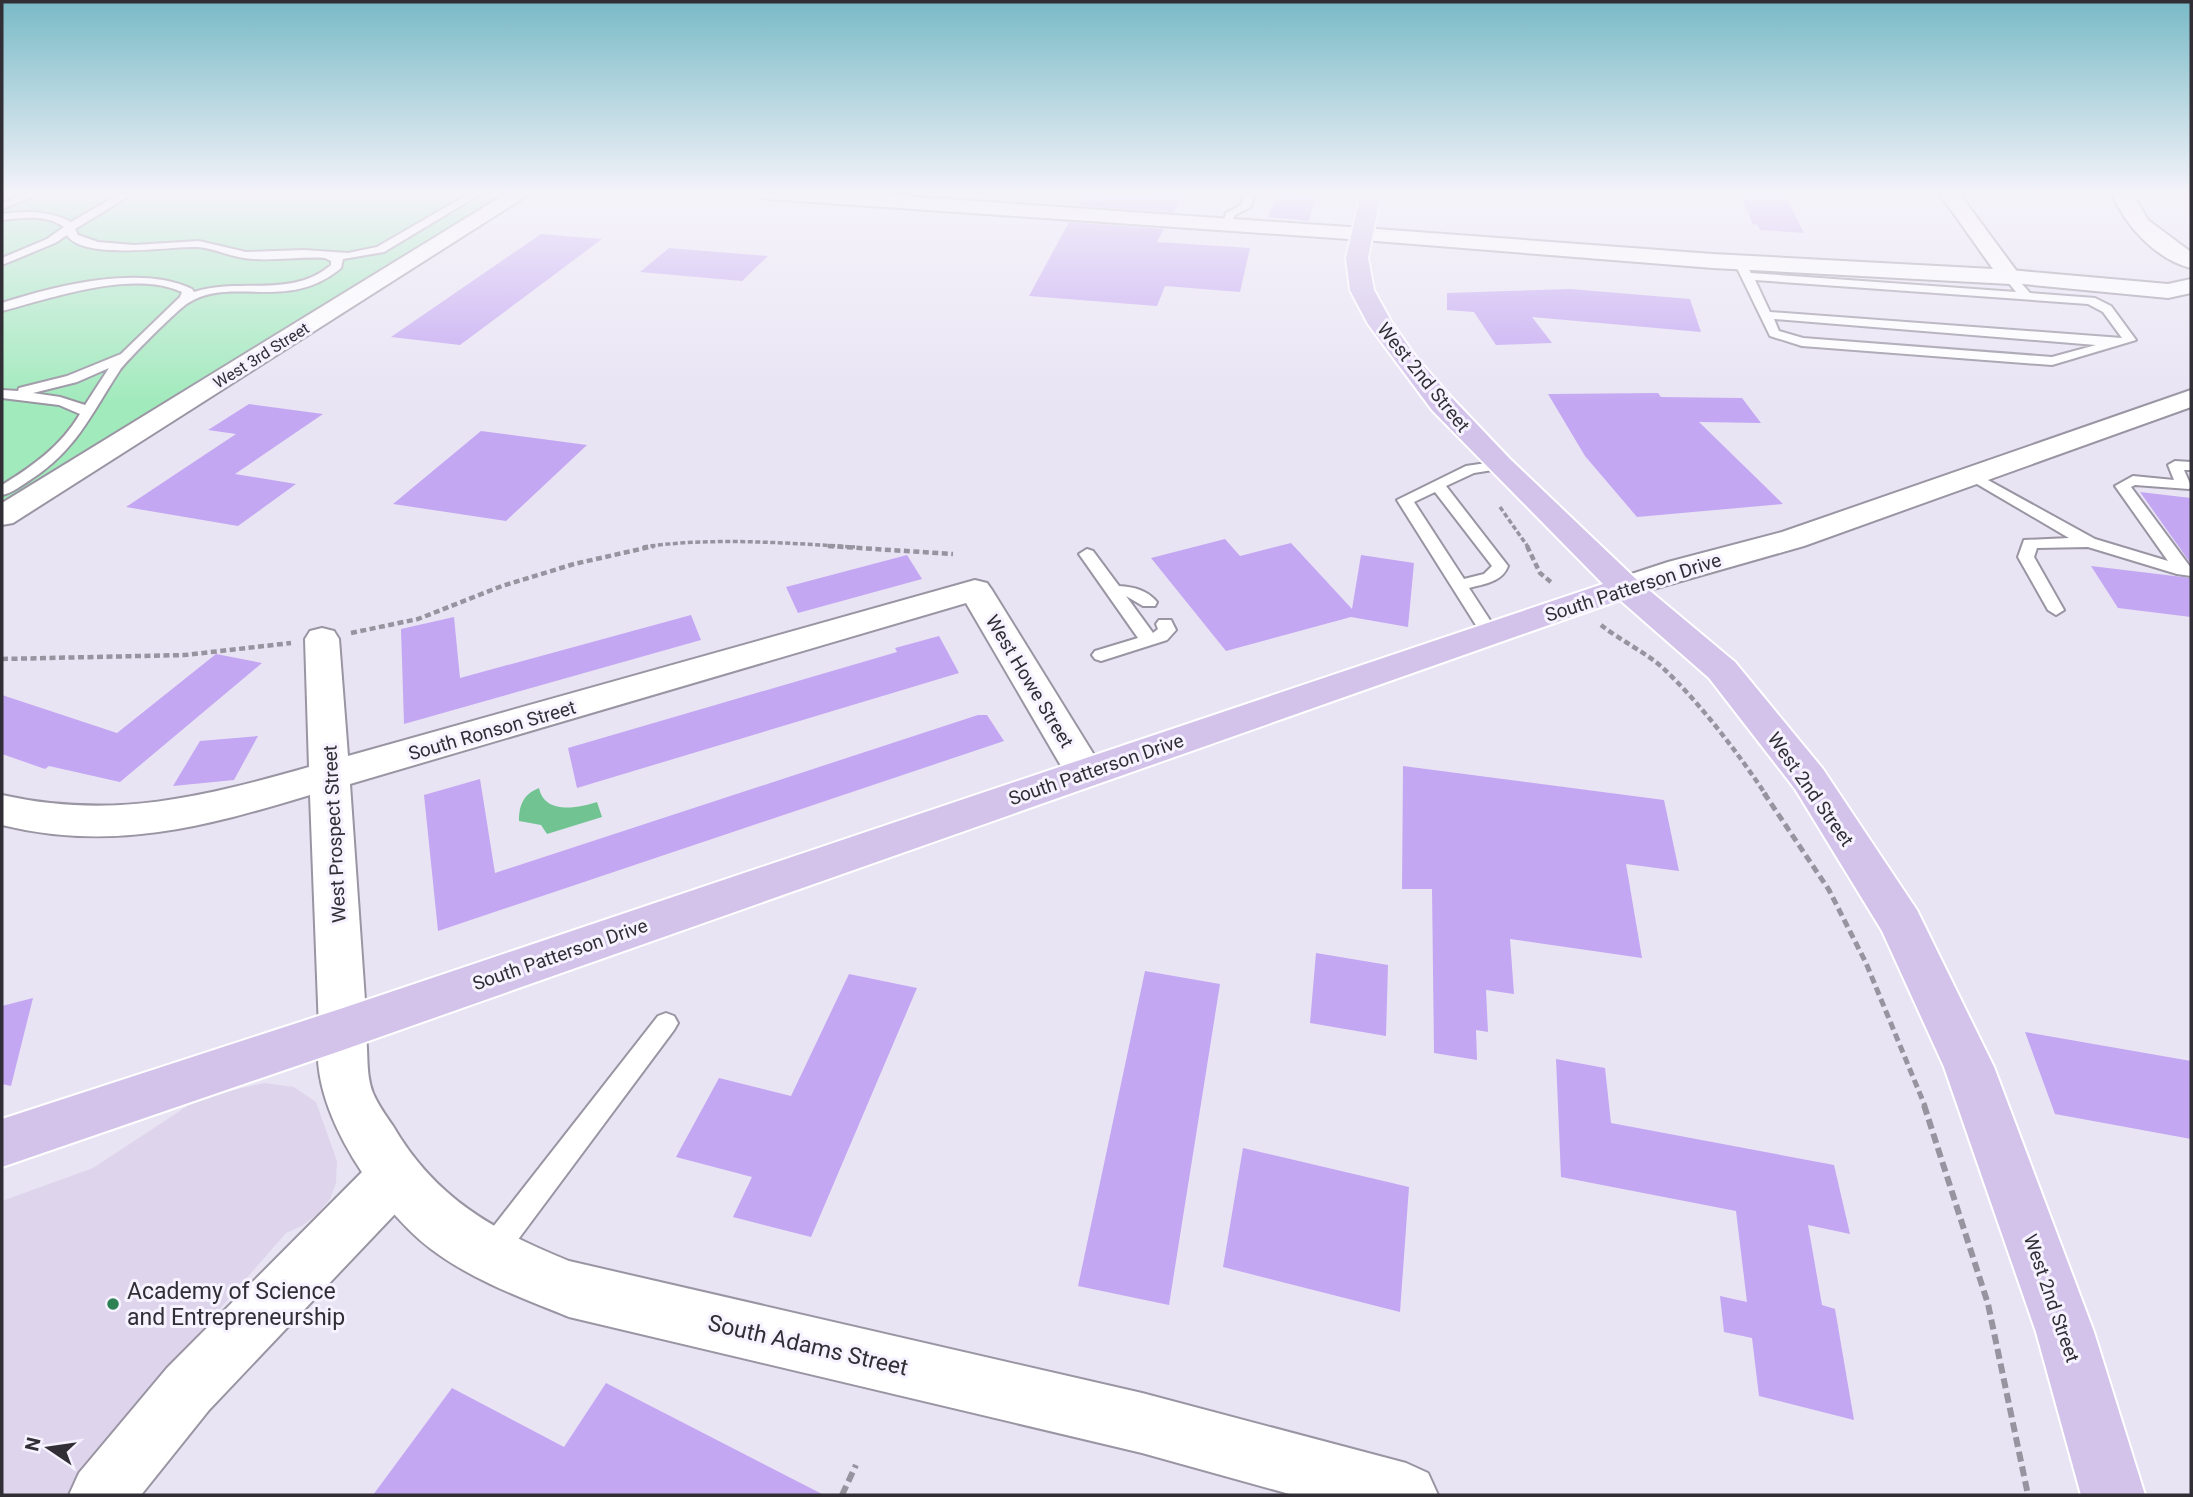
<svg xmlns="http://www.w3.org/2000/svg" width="2193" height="1497" viewBox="0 0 2193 1497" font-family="Roboto,sans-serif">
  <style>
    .built { fill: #ded5ec }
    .green { fill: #a1eabc }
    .water { fill: #71c492 }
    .building { fill: #c4a7f2 }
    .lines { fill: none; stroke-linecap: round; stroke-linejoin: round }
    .lane-casing { stroke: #9a95a3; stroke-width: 4 }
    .street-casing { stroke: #9a95a3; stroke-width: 4 }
    .secondary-casing { stroke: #9a95a3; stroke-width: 4 }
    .primary-casing { stroke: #fff; stroke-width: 4 }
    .path-far3 { stroke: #97939f; stroke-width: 3.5; stroke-dasharray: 5 2.5; stroke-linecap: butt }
    .path-far2 { stroke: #97939f; stroke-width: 4.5; stroke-dasharray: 6 3.5; stroke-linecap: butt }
    .path-far1 { stroke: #97939f; stroke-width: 5; stroke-dasharray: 8 4.5; stroke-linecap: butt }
    .path { stroke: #97939f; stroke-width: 6; stroke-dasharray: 10 5; stroke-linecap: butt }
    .lane { fill: #fff; fill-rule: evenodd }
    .street { fill: #fff; fill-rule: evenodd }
    .secondary { fill: #fff; fill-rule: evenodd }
    .primary { fill: #d3c3eb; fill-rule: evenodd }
    .poi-dot { fill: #2d8153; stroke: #f6f2ff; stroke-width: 2.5 }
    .labels { text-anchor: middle; stroke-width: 6; stroke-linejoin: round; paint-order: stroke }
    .far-street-label { font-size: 16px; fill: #312f35; stroke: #f6f2ff }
    .street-label { font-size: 19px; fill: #312f35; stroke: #f6f2ff }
    .near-poi-label { font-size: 23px; fill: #312f35; stroke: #f6f2ff; text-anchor: start }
    .near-street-label { font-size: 23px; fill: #312f35; stroke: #f6f2ff }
  </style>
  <rect width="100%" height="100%" fill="#e9e4f4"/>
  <path class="built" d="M264 1083 294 1087 316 1102 337 1161 336 1183 330 1199 317 1214 302 1226 286 1233 163 1374 155 1404 80 1495H2V1201L93 1168 192 1103 221 1093Z"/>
  <path class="green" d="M2 193H509L2 503Z"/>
  <path class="water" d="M539 788C545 815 578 808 597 802L602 817 547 834 541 825 519 821C519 804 524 794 539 788Z"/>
  <path class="building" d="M1084 193 1149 197 1152 193 1183 195 1174 212 1078 206Z
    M1278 193 1316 196 1309 221 1268 217Z
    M1739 193H1784L1804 233 1760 230 1758 225 1753 224Z
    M1069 222 1164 229 1157 242 1250 248 1240 292 1165 286 1157 306 1029 296Z
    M541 234 602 239 460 345 391 337Z
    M669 248 768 256 742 281 640 272Z
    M1570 289 1690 299 1701 332 1532 317 1552 343 1496 345 1474 312 1447 310V293Z
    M1658 393 1661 397 1742 398 1761 423 1699 422 1783 504 1637 517 1585 456 1548 394Z
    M249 404 323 414 235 474 296 484 238 526 126 507 236 434 208 430Z
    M481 431 587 445 506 521 393 504Z
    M2140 492 2191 498V564L2172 537Z
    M1225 539 1240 556 1291 543 1352 609 1361 555 1414 563 1408 627 1351 617 1226 651 1151 558Z
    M907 555 922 579 798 613 786 587Z
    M2091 566 2191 578V617L2118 608Z
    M691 615 701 640 404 724 401 629 454 617 460 678Z
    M939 636 959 673 577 788 568 748 897 652 895 648Z
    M216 654 262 663 120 782 49 766 45 769 2 754V695L117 733Z
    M978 715H987L1004 741 438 931 424 795 480 779 495 873Z
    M258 736 234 780 173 786 200 741Z
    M1403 766 1664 800 1679 871 1626 864 1642 958 1510 939 1514 994 1486 990 1488 1032 1476 1030 1477 1060 1434 1053 1432 889H1402Z
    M1316 953 1388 965 1386 1036 1310 1023Z
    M1145 971 1220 984 1169 1305 1078 1286Z
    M849 974 917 988 811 1237 733 1217 752 1177 676 1157 719 1078 791 1096Z
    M33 998 11 1086 2 1084V1006Z
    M2025 1032 2191 1061V1139L2055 1114Z
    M1556 1059 1605 1068 1611 1123 1834 1165 1850 1234 1808 1225 1822 1305 1835 1309 1854 1420 1759 1396 1752 1338 1724 1332 1720 1296 1747 1302 1736 1211 1561 1177Z
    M1243 1148 1409 1187 1400 1312 1223 1267Z
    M606 1383 824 1495H373L452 1388 564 1447Z"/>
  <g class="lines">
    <g class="lane-casing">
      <path id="lane" d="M27 193H41L2 209V203Z
        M121 193H134L75 229 78 235 98 242 134 245 199 241 246 252 304 250 348 253 377 247 470 193H482L384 252 343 259 341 268C288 313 232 275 188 303 177 310 128 359 120 370 91 414 76 451 30 480 21 486 12 493 2 495V485C33 466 61 446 80 414L59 405 2 398V390L18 391 19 388 67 376 121 354 180 297 182 292C134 269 51 298 2 311V303C54 286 141 264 192 289L194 292C240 277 291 299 331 265V261L325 258C299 256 270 262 244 258 229 256 213 248 197 247 170 246 83 261 67 235L55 243 2 265V258L47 239 64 227C45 214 24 218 2 220V214C27 211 48 210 71 222ZM109 368 85 405 60 397 33 393 77 382Z
        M1245 193H1255L1251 207 1235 215 1230 227H1222L1226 213 1241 205Z
        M1738 264H1746L1751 273 2016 292 2004 277 2010 274 2014 275 2030 293 2095 298 2111 306 2136 340 2052 365 1802 346 1770 336 1736 266ZM1755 280 2088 304 2103 312 2122 338 1770 312ZM1774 319 2096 345 2052 357 1803 338 1779 331Z
        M1500 461 1505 462 1507 465 1505 468 1474 473 1446 486 1508 566C1502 582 1484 584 1469 588L1499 634 1490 639 1484 638 1397 500 1466 466ZM1435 492 1492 566 1484 574 1464 579 1414 502Z
        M2175 461 2191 462V470H2184L2191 486 2189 489 2135 485 2131 487 2191 568V576L2177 574 2088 547 2037 548 2034 557 2064 610 2056 615 2048 610 2018 557 2024 540 2069 538 1965 477 1972 473 1977 474 2095 539 2168 561 2115 486 2133 476 2174 480 2168 465Z
        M1087 549 1093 551 1119 586C1134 587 1147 590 1157 602L1155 606H1143L1126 596 1153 633 1158 629 1156 624 1159 620H1171L1176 630 1167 640 1101 661 1095 659 1092 655 1095 651 1138 638 1079 554Z
        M666 1013 674 1016 678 1023 674 1030 502 1261 492 1265 482 1261 478 1251 482 1241 658 1016Z"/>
    </g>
    <g class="street-casing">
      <path id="street" d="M507 193H531L13 523 2 525V503Z
        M758 193H858L1363 228 1371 229 1374 234 1371 239 1363 240 768 199 761 197Z
        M2112 193H2132L2148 220 2191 252V268C2157 260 2124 225 2112 193Z
        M2010 270 2168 284 2191 279V293L2168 298 2002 282 1999 277 2002 272Z
        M975 580 987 583 992 590 1099 763 1105 773 1099 783 1085 787 1071 783 966 603 350 784 367 1029 360 1044 343 1050 326 1044 319 1029 310 795C204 827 113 852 2 825V795C113 820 203 797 309 767L305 639 310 631 322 628 334 631 339 639 348 756Z
        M394 1152 413 1159 420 1177 413 1195 209 1410 141 1495H69L79 1473 167 1368 375 1159Z"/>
    </g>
    <g class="secondary-casing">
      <path id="secondary" d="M1939 193H1959L2021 277 2018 282 2010 284 1713 268 1363 240 1355 239 1352 234 1355 229 1363 228 1713 254 1993 269Z
        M2191 390V407L1804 546 1625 597 1613 594 1608 587 1613 580 1668 562 1782 532Z
        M343 1008 360 1014C372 1040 363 1068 373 1093 378 1105 386 1116 393 1126 435 1198 494 1231 569 1261L1142 1393 1406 1463 1428 1473 1438 1495H1293L1142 1453 569 1317C522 1298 472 1280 431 1249 375 1206 291 1087 326 1014Z"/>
    </g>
    <g class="primary-casing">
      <path id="primary" d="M1361 193H1381L1368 258 1374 290 1392 323 1416 357 1452 398 1510 459 1637 580 1735 662 1823 769 1917 910 1994 1067 2094 1332 2145 1495H2081L2036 1332 1944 1067 1882 931 1795 789 1709 678 1620 600 343 1050 2 1167V1119L343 1008 1603 584 1432 410 1368 324 1350 290 1346 258Z"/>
    </g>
    <path class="path-far3" d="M1500 507 1528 547
      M643 547C713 537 784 543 855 547"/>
    <path class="path-far2" d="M828 546 953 554
      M1527 546 1540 573 1552 583
      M1601 625C1620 640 1648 654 1663 668 1700 703 1738 753 1766 795
      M351 633 418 619 502 586 574 564 654 546
      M2 659 185 655 291 643"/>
    <path class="path-far1" d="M1764 793 1829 890 1866 963 1925 1106"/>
    <path class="path" d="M1924 1105 1988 1304 2028 1495
      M842 1495 856 1465"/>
    <use href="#lane" class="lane"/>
    <use href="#street" class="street"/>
    <use href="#secondary" class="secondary"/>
    <use href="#primary" class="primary"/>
  </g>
  <linearGradient id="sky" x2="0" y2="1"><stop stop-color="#78bac6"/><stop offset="0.48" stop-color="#f5f3fa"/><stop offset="1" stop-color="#f5f3fa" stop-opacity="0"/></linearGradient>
  <rect width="2193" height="403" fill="url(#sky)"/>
  <circle class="poi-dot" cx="113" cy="1304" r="7"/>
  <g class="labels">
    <g class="far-street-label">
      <text transform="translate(261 355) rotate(-32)" y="6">West 3rd Street</text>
    </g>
    <g class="street-label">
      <text transform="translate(1424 377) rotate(51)" y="7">West 2nd Street</text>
      <text transform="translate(1633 587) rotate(-18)" y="7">South Patterson Drive</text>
      <text transform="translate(1030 681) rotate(59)" y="7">West Howe Street</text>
      <text transform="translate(492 730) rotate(-16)" y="7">South Ronson Street</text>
      <text transform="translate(1096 769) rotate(-19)" y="7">South Patterson Drive</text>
      <text transform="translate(1811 789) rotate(55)" y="7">West 2nd Street</text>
      <text transform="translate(334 834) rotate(-93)" y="7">West Prospect Street</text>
      <text transform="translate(560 954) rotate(-19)" y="7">South Patterson Drive</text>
      <text transform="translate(2052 1298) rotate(71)" y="7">West 2nd Street</text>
    </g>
    <g class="near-poi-label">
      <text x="127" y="1299">Academy of Science<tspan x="127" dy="26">and Entrepreneurship</tspan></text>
    </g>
    <g class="near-street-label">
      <text transform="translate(808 1345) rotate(13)" y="8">South Adams Street</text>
    </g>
  </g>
  <rect width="2193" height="1497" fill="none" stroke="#312f35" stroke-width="7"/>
  <g transform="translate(49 1448) rotate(283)" stroke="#f6f2ff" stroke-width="5" paint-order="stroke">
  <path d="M0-5L12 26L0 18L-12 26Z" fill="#312f35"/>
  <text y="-10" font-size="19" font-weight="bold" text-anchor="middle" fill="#312f35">N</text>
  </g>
</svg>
